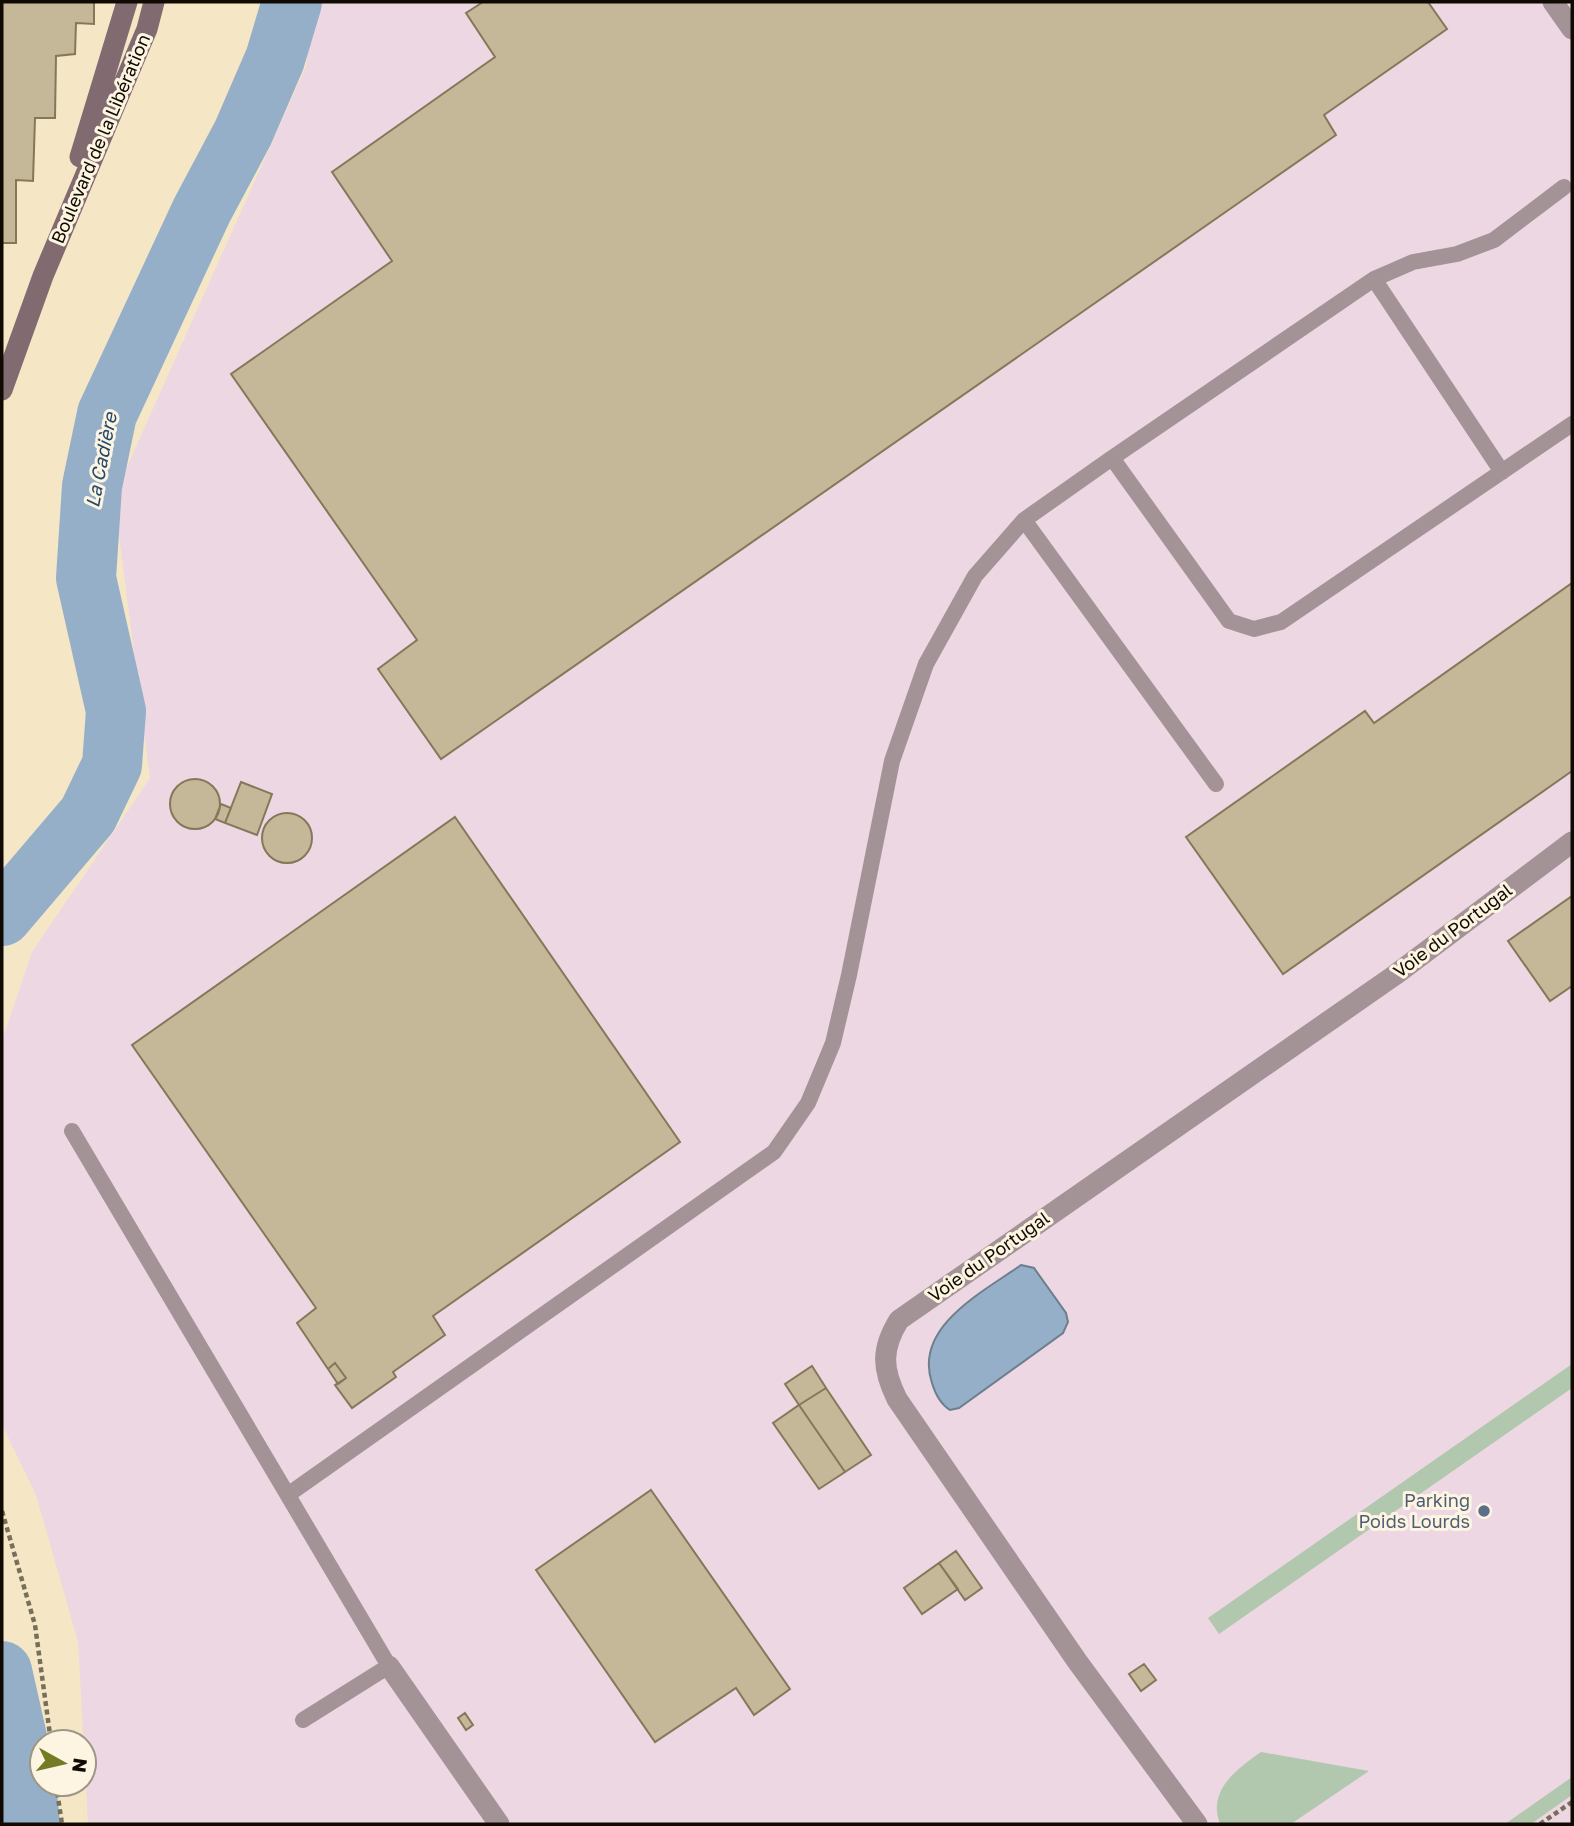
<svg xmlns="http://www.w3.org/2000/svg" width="1574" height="1826" viewBox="0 0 1574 1826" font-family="'Golos Text',sans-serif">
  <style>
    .industrial { fill: #edd7e3 }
    .green { fill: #b1c8af }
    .water { fill: #96afc8; stroke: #6e7e8d; stroke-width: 2 }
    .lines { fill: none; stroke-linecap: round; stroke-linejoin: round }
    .river { stroke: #96afc8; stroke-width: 60 }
    .building { fill: #c5b899; stroke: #85785a; stroke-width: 2 }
    .path { stroke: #786f5b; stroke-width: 4.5; stroke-dasharray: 5 3.5; stroke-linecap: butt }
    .lane { stroke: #a39397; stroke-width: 16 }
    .street { stroke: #a39397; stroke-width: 21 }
    .secondary { stroke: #816a70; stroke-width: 21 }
    .service-dot { fill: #5c6f8a; stroke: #fdf5e1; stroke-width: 2.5 }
    .labels { text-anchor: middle; stroke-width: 6; stroke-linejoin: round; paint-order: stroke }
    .street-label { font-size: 18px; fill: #100b02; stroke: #fdf5e1 }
    .service-label { font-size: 18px; fill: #4e5e75; stroke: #fdf5e1; text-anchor: end }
    .water-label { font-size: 19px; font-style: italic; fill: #23496d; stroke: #fdf5e1 }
  </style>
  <rect width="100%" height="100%" fill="#f5e7c6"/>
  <path class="industrial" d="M315 2H1572V1824H88L78 1642 36 1495 2 1425V1040L32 952 150 778 114 496 306 66Z"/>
  <path class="green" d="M1572 1364V1388L1219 1634 1208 1618Z
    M1261 1752 1369 1771 1291 1824H1220C1207 1790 1237 1769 1261 1752Z
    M1572 1777V1795L1531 1824H1505Z"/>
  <path class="water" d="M1021 1265 1034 1268 1066 1313 1068 1322 1063 1333 959 1408 950 1410C940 1404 935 1393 932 1383 913 1327 983 1292 1021 1265Z"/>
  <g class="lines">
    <path class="river" d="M2 916 88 815 112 765 116 711 86 578 92 486 107 414 202 210 243 133 275 59 292 2
      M2 1671 25 1773 30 1824"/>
  </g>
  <path class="building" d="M2 2H94V24L76 23 75 54 56 56 55 118H35L33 181 16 180V243H2Z
    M483 2H1428L1447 29 1324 115 1336 135 441 759 378 669 417 640 231 374 392 261 332 172 495 57 466 13Z
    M1572 583V771L1283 974 1186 837 1365 711 1374 723Z
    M170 804a25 25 0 1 1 50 0a25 25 0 1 1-50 0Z
    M241 782 272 794 257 835 225 823Z
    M221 804 231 808 225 823 215 819Z
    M262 838a25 25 0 1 1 50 0a25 25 0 1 1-50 0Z
    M455 817 680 1142 433 1316 445 1335 393 1372 396 1377 352 1408 335 1385 346 1378 335 1363 328 1369 297 1323 316 1308 132 1045Z
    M1572 896V986L1550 1001 1508 941Z
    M335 1363 346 1378 338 1384 328 1369Z
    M812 1366 826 1388 799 1405 785 1384Z
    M826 1388 871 1455 845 1472 799 1405Z
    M799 1405 845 1472 819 1489 773 1423Z
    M651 1490 790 1689 754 1715 736 1688 655 1742 536 1570Z
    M956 1551 982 1588 965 1600 939 1563Z
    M939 1563 958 1589 922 1614 904 1588Z
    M1144 1664 1156 1680 1141 1691 1129 1674Z
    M465 1713 473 1725 466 1730 458 1718Z"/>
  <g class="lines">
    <path class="path" d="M2 1511 35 1625 51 1742
      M56 1784 62 1824
      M1540 1824 1572 1802"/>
    <path class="lane" d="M1374 279 1413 262 1457 254 1494 240 1564 187
      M1112 458 1374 279 1502 472
      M1024 520 1216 784
      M72 1131 389 1666 303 1720
      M289 1494 774 1152 808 1103 833 1043 849 975 892 761 926 664 975 576 1024 520 1112 458 1229 621 1254 629 1281 622 1572 424"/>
    <path class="street" d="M1553 2 1572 29
      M389 1666 499 1824
      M1197 1824 1077 1661 897 1399C882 1369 881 1349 899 1320L1395 975 1572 842"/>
    <path class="secondary" d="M80 157 127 2
      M2 390 43 276 147 29 154 2"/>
  </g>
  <circle class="service-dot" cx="1484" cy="1511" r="7"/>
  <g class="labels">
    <g class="street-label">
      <text transform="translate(101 139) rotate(-67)" y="6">Boulevard de la Libération</text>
      <text transform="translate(1453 931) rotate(-37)" y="6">Voie du Portugal</text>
      <text transform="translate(989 1257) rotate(-35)" y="6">Voie du Portugal</text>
    </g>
    <g class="service-label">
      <text x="1470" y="1507">Parking<tspan x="1470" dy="21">Poids Lourds</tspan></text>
    </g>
    <g class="water-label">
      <text transform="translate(101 460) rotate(-79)" y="7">La Cadière</text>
    </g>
  </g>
  <rect width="1574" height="1826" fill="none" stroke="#100b02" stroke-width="7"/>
  <g transform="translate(63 1763) rotate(98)"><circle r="33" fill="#fdf5e1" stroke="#9e9788" stroke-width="2"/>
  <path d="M0-5L12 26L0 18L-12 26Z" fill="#747b25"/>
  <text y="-10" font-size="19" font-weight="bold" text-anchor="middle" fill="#100b02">N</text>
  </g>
</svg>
